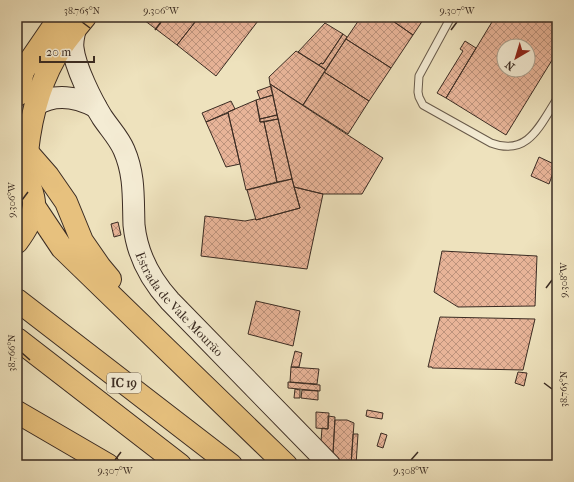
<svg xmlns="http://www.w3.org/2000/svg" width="574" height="482" viewBox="0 0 574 482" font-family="'IM FELL French Canon',serif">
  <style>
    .building { fill: url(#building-cross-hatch); stroke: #3b2c23; fill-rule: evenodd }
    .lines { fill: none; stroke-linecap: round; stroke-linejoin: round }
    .lane-casing { stroke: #685a4a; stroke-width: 9 }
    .secondary-casing { stroke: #3b2c23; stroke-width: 23 }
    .primary-casing { stroke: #3b2c23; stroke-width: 24 }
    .highway-casing { stroke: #3b2c23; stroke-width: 24 }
    .lane { stroke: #f4ecd4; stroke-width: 7 }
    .secondary { stroke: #f4ecd4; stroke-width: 21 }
    .primary { stroke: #e7c17e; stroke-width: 22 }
    .highway { stroke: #e7c17e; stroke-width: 22 }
    .ticks { fill: none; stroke: #3b2c23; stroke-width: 1.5 }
    .labels { text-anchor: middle; stroke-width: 3.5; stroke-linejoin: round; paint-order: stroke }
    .shield { fill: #f4ecd4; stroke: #726658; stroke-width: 1 }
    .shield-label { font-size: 12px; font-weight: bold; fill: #3b2c23 }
    .street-label { font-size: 13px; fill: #3b2c23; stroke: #f4ecd4 }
    .neatline { fill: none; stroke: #3b2c23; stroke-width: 1.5 }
    .ticks-label { font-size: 10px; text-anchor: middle; fill: #3b2c23 }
  </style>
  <defs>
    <pattern id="building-cross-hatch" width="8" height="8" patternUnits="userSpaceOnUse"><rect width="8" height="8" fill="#e8b498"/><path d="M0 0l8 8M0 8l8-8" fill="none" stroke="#bd937c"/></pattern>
  </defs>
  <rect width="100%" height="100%" fill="#eee2bd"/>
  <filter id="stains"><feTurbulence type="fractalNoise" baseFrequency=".005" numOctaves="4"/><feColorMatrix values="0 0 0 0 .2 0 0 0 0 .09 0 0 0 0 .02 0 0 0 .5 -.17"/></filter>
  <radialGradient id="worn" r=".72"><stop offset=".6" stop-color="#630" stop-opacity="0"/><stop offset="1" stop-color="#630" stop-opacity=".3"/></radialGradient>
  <path class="building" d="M140 17H199L177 45Z
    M199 17H261L216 76 177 45Z
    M361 17H387L413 35 391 68 346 39Z
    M387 17H425L413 35Z
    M495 17H557V52L506 135 446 98ZM504 46H528V70H504Z
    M325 23 343 34 323 64 321 63 319 65 298 52Z
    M343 34 347 37 326 70 319 65 321 63 323 64Z
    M346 39 391 68 369 101 324 72Z
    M465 41 476 48 446 98 437 93 463 51 460 49Z
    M296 51 326 70 303 105 270 84 269 77Z
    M324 72 369 101 348 134 303 105Z
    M270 84 383 158 362 194H323L294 187Z
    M271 86 273 95 260 99 257 91Z
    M273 95 277 115 260 119 256 100Z
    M256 100 260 122H264L277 182 246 190 228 112Z
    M231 101 235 109 206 122 202 113Z
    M228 113 240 164 226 167 206 122Z
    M277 115 278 119 260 122V119Z
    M278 119 292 179 277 182 264 122Z
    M539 157 556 165 549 184 531 176Z
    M292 179 300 208 256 220 247 190Z
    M294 187 323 194 307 269 201 256 205 216 245 221 255 219 256 220 300 208Z
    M118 222 121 235 114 237 111 224Z
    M442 251 537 256 535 306 458 307 434 292Z
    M256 301 300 311 293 346 248 334Z
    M440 317 535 319 523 370 432 368V367H428Z
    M295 351 302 353 299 367H291Z
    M291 367 319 369 317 384 290 382Z
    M518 372 527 373 524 386 515 383Z
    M288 382 320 385V391L288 388Z
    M295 389 300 390V398H294Z
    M302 390 318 391V400L301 398Z
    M367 410 383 413 382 419 369 417 366 416Z
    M316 412 329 413 328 429 316 428Z
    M328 416 335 417 333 453 321 441 322 428 328 429Z
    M335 420H347L354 423 351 465H344L333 453Z
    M381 433 387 435 383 448 377 446Z
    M353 434H358L356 465H351Z"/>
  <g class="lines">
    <g class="lane-casing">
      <path id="lane" d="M451 17 419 76 418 92 419 97 423 105 491 143C528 157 540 125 557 99"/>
    </g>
    <g class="secondary-casing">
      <g id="secondary">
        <path id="s1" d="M75 30C74 36 72 41 73 48 75 67 92 101 102 117 110 129 119 138 124 150 135 175 133 199 134 225 137 255 150 279 170 301L330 465"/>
        <path d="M36 105C55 93 77 97 96 107"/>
      </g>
    </g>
    <g class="primary-casing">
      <path id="primary" d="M17 95 23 71 60 17
        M17 242C25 231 32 220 34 206 35 197 30 188 28 180 25 171 26 161 27 152 31 115 41 77 62 46 69 36 77 27 85 17"/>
    </g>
    <g class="highway-casing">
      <path id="highway" d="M17 77 23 71
        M27 152 48 176 66 202 82 241 100 267 110 279
        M34 206 62 248 286 465
        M17 300 231 465
        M17 339 180 465
        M17 412 108 465"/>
    </g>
    <use href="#lane" class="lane"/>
    <use href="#secondary" class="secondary"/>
    <use href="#primary" class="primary"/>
    <use href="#highway" class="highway"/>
  </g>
  <path class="ticks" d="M82 22 90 28M155 30 161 22M451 30 457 22M22 200 28 192M546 288 552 280M22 353 30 360M544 383 552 389M115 460 121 452M411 460 418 452"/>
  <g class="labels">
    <rect class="shield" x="107" y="373" width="34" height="20" rx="3"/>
    <g class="shield-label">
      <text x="124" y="387">IC 19</text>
    </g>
    <g class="street-label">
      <text dy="5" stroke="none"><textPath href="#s1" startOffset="303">Estrada de Vale Mourão</textPath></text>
    </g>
  </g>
  <rect width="574" height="482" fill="none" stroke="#eee2bd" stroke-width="44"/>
  <g transform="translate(516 58) rotate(218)"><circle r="19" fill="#f4ecd4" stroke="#aa9f8d"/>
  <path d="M0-3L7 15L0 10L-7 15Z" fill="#8f2418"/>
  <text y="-6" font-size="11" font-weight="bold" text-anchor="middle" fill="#3b2c23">N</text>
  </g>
  <path d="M40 56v6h54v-6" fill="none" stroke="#3b2c23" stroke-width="2"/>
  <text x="46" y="56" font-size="12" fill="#3b2c23" stroke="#f4ecd4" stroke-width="3" paint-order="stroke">20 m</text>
  <rect x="22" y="22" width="530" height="438" class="neatline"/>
  <g class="ticks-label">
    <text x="82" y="14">38.765°N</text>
    <text x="161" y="14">9.306°W</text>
    <text x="457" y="14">9.307°W</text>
    <text transform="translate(11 200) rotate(-90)" y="4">9.306°W</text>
    <text transform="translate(563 280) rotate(-90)" y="4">9.308°W</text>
    <text transform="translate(11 353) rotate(-90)" y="4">38.766°N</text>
    <text transform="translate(563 389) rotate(-90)" y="4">38.765°N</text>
    <text x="115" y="474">9.307°W</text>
    <text x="411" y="474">9.308°W</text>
  </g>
  <rect width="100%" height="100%" filter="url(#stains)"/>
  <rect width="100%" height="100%" fill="url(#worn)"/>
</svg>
